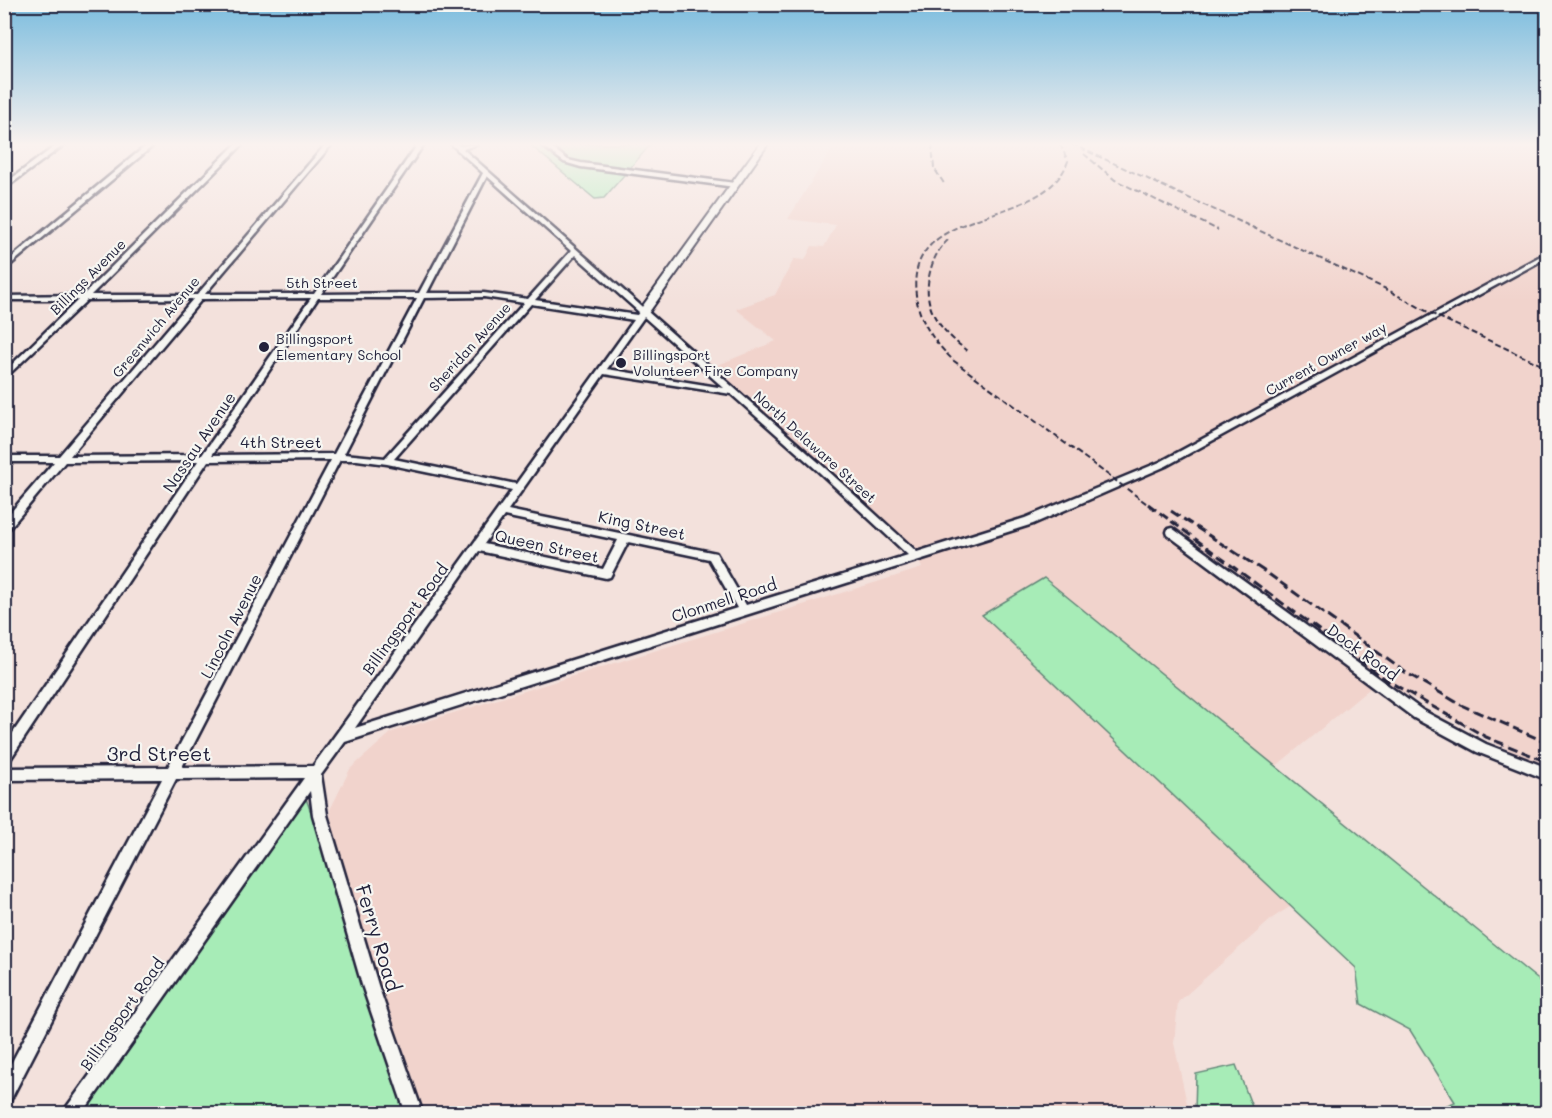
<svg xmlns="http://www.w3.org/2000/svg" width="1552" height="1118" viewBox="0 0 1552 1118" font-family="Mali,sans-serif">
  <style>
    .built { fill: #f1d3cc }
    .green { fill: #a7ecb7; stroke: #648779; stroke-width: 1.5 }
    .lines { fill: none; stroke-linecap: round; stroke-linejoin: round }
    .minor-casing { stroke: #22223b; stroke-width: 5 }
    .tertiary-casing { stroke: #22223b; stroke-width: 4 }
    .minor { fill: #f6f6f2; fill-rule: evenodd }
    .tertiary { fill: #f6f6f2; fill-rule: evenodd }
    .rail-far1 { stroke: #22223b; stroke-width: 2; stroke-dasharray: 6 3; stroke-linecap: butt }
    .rail { stroke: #22223b; stroke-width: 3; stroke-dasharray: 10 4.5; stroke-linecap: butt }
    .poi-dot { fill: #22223b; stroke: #f6f6f2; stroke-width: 2 }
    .labels { text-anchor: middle; stroke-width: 4.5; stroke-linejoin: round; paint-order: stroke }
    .far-street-label { font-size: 14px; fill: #22223b; stroke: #f6f6f2 }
    .far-poi-label { font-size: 14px; fill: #22223b; stroke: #f6f6f2; text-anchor: start }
    .street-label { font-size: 16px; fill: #22223b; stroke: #f6f6f2 }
    .near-street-label { font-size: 20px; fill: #22223b; stroke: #f6f6f2 }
  </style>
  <rect width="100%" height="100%" fill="#f3e1dc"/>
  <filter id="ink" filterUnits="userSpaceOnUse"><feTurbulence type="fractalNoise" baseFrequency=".0167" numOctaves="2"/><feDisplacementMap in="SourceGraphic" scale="12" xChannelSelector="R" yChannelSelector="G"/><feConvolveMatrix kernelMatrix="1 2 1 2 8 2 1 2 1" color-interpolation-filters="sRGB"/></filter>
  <g filter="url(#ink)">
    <path class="built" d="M835 144H1547V764L1521 757 1380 680 1275 767 1044 578 982 615 1291 906 1274 917 1178 1002 1174 1043 1189 1113H408L341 897 330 810 350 769 392 732 922 568 918 559 706 370 776 341 736 309 775 295 794 259 805 260 812 246 824 247 836 225 788 219Z"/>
    <path class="green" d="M529 144H651L604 198 595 199Z
      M1044 578 1547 987V1113H1427L1455 1102 1410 1030 1361 1004 1356 968 982 615Z
      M303 790 341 897 408 1113 77 1114Z
      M1236 1065 1254 1112 1257 1113H1195L1196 1074Z"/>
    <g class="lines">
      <g class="minor-casing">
        <path id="minor" d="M58 144H65L4 189V184Z
          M148 144H155L4 270V264Z
          M236 144H243L91 295H197L326 144H332L205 294H314L418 144H424L321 294 419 293 483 173 451 144H458L460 146 478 144 463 149 825 468 917 552 1025 518 1160 462 1548 252V257L1166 466 1033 524 345 742 321 775 327 815 378 985 423 1114H406L362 985 313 815 310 791 82 1114H64L66 1108 304 778 176 779 10 1101 4 1103V1077L162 779 4 780V768L168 767 331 460 208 461 9 761 4 763V746L198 461 65 462 8 530H4V520L54 462H4V456H59L193 299 87 300 4 379V372L78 300H4V296L83 295ZM487 176 571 251 528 299 484 293H427ZM575 255 639 312 637 315 535 300ZM484 297 524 303 385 458 344 454 424 298ZM311 298 202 455 70 456 202 299ZM318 298H417L334 454 212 455ZM531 304 634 320 516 484 394 459ZM644 317 724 388 607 369ZM604 374 731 394 819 472 908 555 746 605 716 553 508 510ZM340 460H357L387 464 512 490 313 766 182 767ZM504 516 618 540 603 569 484 544ZM628 542 709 559 737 608 355 728 479 551 606 578 610 577Z
          M540 144H547L568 160 581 163 735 183 738 185 735 187 581 167 564 162Z
          M1172 528 1422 710 1486 744 1548 768V780L1477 752 1414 718 1168 535 1167 532 1168 529Z"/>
      </g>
      <g class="tertiary-casing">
        <path id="tertiary" d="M760 144H768L647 315H639V311Z"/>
      </g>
      <use href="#minor" class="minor"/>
      <use href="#tertiary" class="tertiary"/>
      <path class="rail-far1" d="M932 144 934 168 945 185
        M1060 144 1068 161C1045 230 904 201 916 295 919 322 935 343 954 361L1150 506
        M1072 144 1386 289 1428 312 1548 368
        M4 146 8 144
        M1084 154 1115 180 1218 230
        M948 240C938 249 933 260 930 272 921 309 940 329 967 351"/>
      <path class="rail" d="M1148 504 1388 681 1486 737 1548 762
        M1171 511 1270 575 1405 672 1461 705 1548 743"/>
    </g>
  </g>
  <linearGradient id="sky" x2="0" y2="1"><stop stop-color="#7abcde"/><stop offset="0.48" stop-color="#faf2ef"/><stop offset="1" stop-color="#faf2ef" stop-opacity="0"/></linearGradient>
  <rect width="1552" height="301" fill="url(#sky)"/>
  <g class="poi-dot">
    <circle cx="264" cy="347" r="6"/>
    <circle cx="621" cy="363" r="6"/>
  </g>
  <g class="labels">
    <g class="far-street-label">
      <text transform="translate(88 277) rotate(-45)" y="5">Billings Avenue</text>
      <text x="322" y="288">5th Street</text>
      <text transform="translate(156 327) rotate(-50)" y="5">Greenwich Avenue</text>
      <text transform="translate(470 347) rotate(-48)" y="5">Sheridan Avenue</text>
      <text transform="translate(1326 359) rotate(-29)" y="5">Current Owner way</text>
      <text transform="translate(815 447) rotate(42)" y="5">North Delaware Street</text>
    </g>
    <g class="far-poi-label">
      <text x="276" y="344">Billingsport<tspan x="276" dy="16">Elementary School</tspan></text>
      <text x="633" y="360">Billingsport<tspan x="633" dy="16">Volunteer Fire Company</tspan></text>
    </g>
    <g class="street-label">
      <text transform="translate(199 442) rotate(-56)" y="6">Nassau Avenue</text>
      <text x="281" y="448">4th Street</text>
      <text transform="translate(642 525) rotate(12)" y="6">King Street</text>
      <text transform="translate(547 546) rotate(12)" y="6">Queen Street</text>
      <text transform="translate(724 600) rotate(-18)" y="6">Clonmell Road</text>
      <text transform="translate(405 619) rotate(-54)" y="6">Billingsport Road</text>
      <text transform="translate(231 626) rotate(-63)" y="6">Lincoln Avenue</text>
      <text transform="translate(1363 652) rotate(36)" y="6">Dock Road</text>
      <text transform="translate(122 1014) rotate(-55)" y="6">Billingsport Road</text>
    </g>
    <g class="near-street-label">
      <text x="159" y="761">3rd Street</text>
      <text transform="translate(378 938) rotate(73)" y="7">Ferry Road</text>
    </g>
  </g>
  <rect width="1552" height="1118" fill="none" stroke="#f6f6f2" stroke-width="24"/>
  <rect x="12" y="12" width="1528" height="1094" fill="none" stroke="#22223b" stroke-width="2" filter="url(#ink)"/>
</svg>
